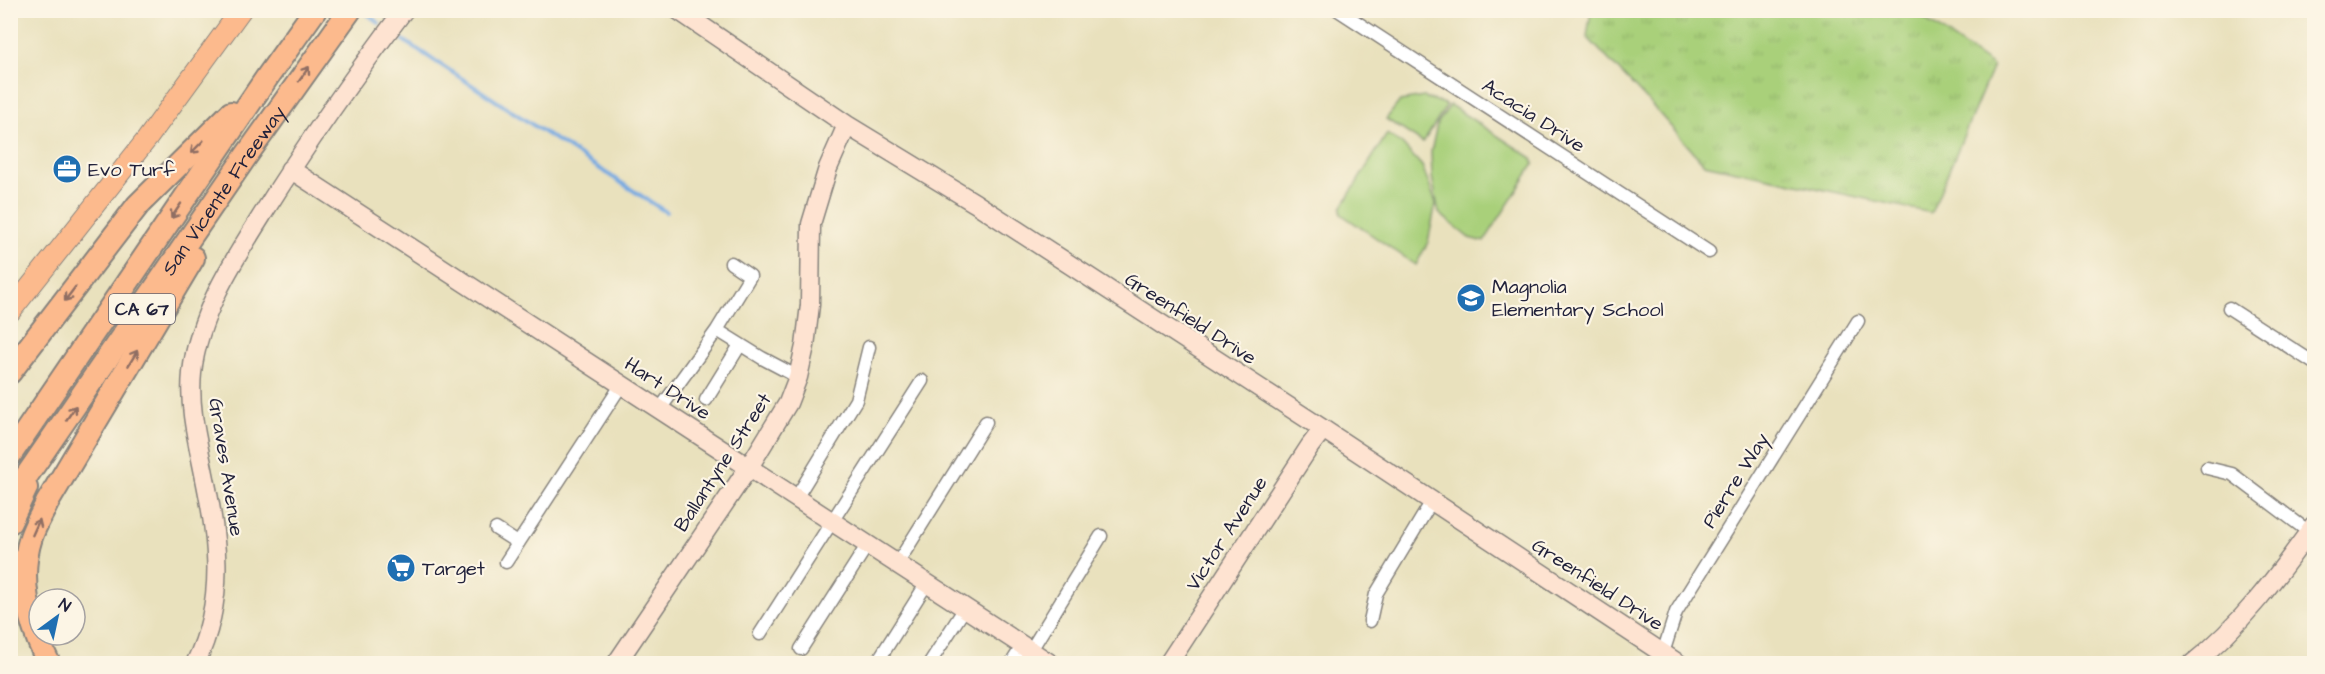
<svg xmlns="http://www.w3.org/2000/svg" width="2325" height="674" viewBox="0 0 2325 674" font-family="'Architects Daughter',sans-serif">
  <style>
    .grass { fill: url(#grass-tufts); stroke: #66795a; stroke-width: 1.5 }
    .pitch { fill: #a9d07a; stroke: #66795a; stroke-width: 1.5 }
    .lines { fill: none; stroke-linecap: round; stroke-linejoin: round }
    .stream { stroke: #74a9e1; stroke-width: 4 }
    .street-casing { stroke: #86827c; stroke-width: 15 }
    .secondary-casing { stroke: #86827c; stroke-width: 21 }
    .primary-casing { stroke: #86827c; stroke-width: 22 }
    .highway-casing { stroke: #86827c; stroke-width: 26 }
    .street { stroke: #fff; stroke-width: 12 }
    .secondary { stroke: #fee3d1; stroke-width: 18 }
    .primary { stroke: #fcba8d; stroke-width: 20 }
    .highway { stroke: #fcba8d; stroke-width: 22 }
    .oneway { stroke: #8f6e64 }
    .labels { text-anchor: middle; stroke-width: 4.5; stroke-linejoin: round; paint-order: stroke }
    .shield { fill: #fcf5e5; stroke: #63616e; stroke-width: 1.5 }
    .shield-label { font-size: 18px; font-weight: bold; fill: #22223b }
    .street-label { font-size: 20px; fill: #22223b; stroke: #fcf5e5 }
    .poi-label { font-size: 20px; fill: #22223b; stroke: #fcf5e5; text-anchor: start }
  </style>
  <defs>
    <pattern id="grass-tufts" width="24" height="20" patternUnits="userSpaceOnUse" patternTransform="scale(1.5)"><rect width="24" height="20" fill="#a9d07a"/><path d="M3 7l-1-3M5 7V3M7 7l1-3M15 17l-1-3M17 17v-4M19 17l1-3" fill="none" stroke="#91b26a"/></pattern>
  </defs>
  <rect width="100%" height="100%" fill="#fcf5e5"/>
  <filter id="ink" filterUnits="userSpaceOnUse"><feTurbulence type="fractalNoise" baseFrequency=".0167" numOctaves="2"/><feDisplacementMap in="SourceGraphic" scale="12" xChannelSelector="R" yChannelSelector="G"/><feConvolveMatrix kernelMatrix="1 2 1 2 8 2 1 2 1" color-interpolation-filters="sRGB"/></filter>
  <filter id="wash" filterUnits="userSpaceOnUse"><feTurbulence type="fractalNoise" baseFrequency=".008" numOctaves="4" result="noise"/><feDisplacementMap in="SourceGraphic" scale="24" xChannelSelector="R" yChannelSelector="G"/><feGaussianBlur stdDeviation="1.35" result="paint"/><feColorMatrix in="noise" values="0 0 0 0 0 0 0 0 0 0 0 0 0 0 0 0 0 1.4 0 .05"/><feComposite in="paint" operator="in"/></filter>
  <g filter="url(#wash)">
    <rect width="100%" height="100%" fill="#e9e1bd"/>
    <path class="grass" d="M1591 11H1913L1993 66 1931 213 1704 164 1649 102 1587 37Z"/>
    <path class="pitch" d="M1424 97 1447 105 1423 143 1386 119 1400 101Z
      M1450 105 1532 158 1534 164 1484 242 1469 238 1439 213 1432 177 1431 152 1437 124Z
      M1387 134 1402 144 1422 166 1436 203 1428 242 1416 265 1341 214V208Z"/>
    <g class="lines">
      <path class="stream" d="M366 13 379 23
        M403 40 666 212"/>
    </g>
  </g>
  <g filter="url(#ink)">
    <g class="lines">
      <g class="street-casing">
        <path id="street" d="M1338 10 1709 252
          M2229 308 2314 363
          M717 330 750 276 731 263
          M706 400 740 345
          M660 409 717 330 762 358 798 377
          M2207 468 2232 474 2309 532
          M796 498 856 400 869 347
          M496 529 518 543
          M506 562 622 384
          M897 564 986 422
          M1370 621 1376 594 1432 501
          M760 634 922 381
          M801 649 868 544
          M1031 650 1101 536
          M876 664 927 583
          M929 664 965 608
          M1011 664 1023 645
          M1656 664 1663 653 1676 612 1858 321"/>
      </g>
      <g class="secondary-casing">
        <path id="secondary" d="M678 10 847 125 975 203 1323 429 1679 664
          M290 169 1051 664
          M195 664C229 594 216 531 201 459 195 431 189 402 192 373 198 315 233 261 264 212 307 143 354 76 404 10
          M616 664 749 467 788 403 798 377 805 346 810 305 811 224 828 168 847 125
          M1168 664 1310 446 1323 429
          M2192 664C2241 626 2279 574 2314 525"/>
      </g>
      <g class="primary-casing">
        <path id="primary" d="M10 312 147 139 241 10"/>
      </g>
      <g class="highway-casing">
        <g id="highway">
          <path d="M10 372 138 205 231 113"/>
          <path d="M10 455 268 76 315 10"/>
          <path id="s1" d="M10 500 246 156 350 10"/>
          <path d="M10 522 26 488"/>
          <path d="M49 664C29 624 17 580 31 537 35 525 42 514 47 503L193 258"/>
        </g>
      </g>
      <use href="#street" class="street"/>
      <use href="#secondary" class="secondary"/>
      <use href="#primary" class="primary"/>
      <use href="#highway" class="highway"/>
    </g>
    <defs><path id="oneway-shaft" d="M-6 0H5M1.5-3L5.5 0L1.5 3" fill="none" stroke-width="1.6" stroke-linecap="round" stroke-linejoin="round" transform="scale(1.5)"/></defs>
    <g class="oneway">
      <use href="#oneway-shaft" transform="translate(304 74) rotate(-55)"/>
      <use href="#oneway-shaft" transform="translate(197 147) rotate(135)"/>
      <use href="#oneway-shaft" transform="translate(176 211) rotate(124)"/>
      <use href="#oneway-shaft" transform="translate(70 294) rotate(127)"/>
      <use href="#oneway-shaft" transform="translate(133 358) rotate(-59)"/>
      <use href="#oneway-shaft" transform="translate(71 413) rotate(-56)"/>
      <use href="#oneway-shaft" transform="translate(36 527) rotate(-66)"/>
    </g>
  </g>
  <defs>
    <g id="office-disc" transform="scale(1.5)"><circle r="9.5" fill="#1f6fb2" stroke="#fcf5e5"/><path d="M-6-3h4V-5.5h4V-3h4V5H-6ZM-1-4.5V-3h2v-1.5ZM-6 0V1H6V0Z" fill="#fff"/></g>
    <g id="school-disc" transform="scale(1.5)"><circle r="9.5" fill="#1f6fb2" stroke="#fcf5e5"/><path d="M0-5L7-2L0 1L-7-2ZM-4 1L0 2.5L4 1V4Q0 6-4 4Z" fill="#fff"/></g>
    <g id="supermarket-disc" transform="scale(1.5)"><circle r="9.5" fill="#1f6fb2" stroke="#fcf5e5"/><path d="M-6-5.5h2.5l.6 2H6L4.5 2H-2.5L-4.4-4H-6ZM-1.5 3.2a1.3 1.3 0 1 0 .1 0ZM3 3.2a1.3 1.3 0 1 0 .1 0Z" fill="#fff"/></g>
  </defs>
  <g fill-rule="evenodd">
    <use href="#office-disc" x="67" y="169"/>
    <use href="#school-disc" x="1471" y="298"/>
    <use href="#supermarket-disc" x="401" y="568"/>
  </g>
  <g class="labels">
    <rect class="shield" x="109" y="294" width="66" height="30" rx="4.5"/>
    <g class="shield-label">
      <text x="142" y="315">CA 67</text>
    </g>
    <g class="street-label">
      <text transform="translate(1534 115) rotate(33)" y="7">Acacia Drive</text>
      <text dy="7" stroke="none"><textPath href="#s1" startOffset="376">San Vicente Freeway</textPath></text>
      <text transform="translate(1191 318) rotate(33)" y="7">Greenfield Drive</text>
      <text transform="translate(668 388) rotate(33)" y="7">Hart Drive</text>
      <text transform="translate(722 462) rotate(-57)" y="7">Ballantyne Street</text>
      <text transform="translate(227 467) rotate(81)" y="7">Graves Avenue</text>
      <text transform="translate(1735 480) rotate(-58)" y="7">Pierre Way</text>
      <text transform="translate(1226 533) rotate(-57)" y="7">Victor Avenue</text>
      <text transform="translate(1598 584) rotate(33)" y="7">Greenfield Drive</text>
    </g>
    <g class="poi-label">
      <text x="88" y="176">Evo Turf</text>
      <text x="1492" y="293">Magnolia<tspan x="1492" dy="23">Elementary School</tspan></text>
      <text x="422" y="575">Target</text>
    </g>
  </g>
  <rect width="2325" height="674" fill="none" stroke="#fcf5e5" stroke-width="36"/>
  <g transform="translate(57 617) rotate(33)"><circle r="28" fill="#fcf5e5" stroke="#a5a1a1" stroke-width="1.5"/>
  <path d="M0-4.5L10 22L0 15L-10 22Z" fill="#1f6fb2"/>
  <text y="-9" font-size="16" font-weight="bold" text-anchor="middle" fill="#22223b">N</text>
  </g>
</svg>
